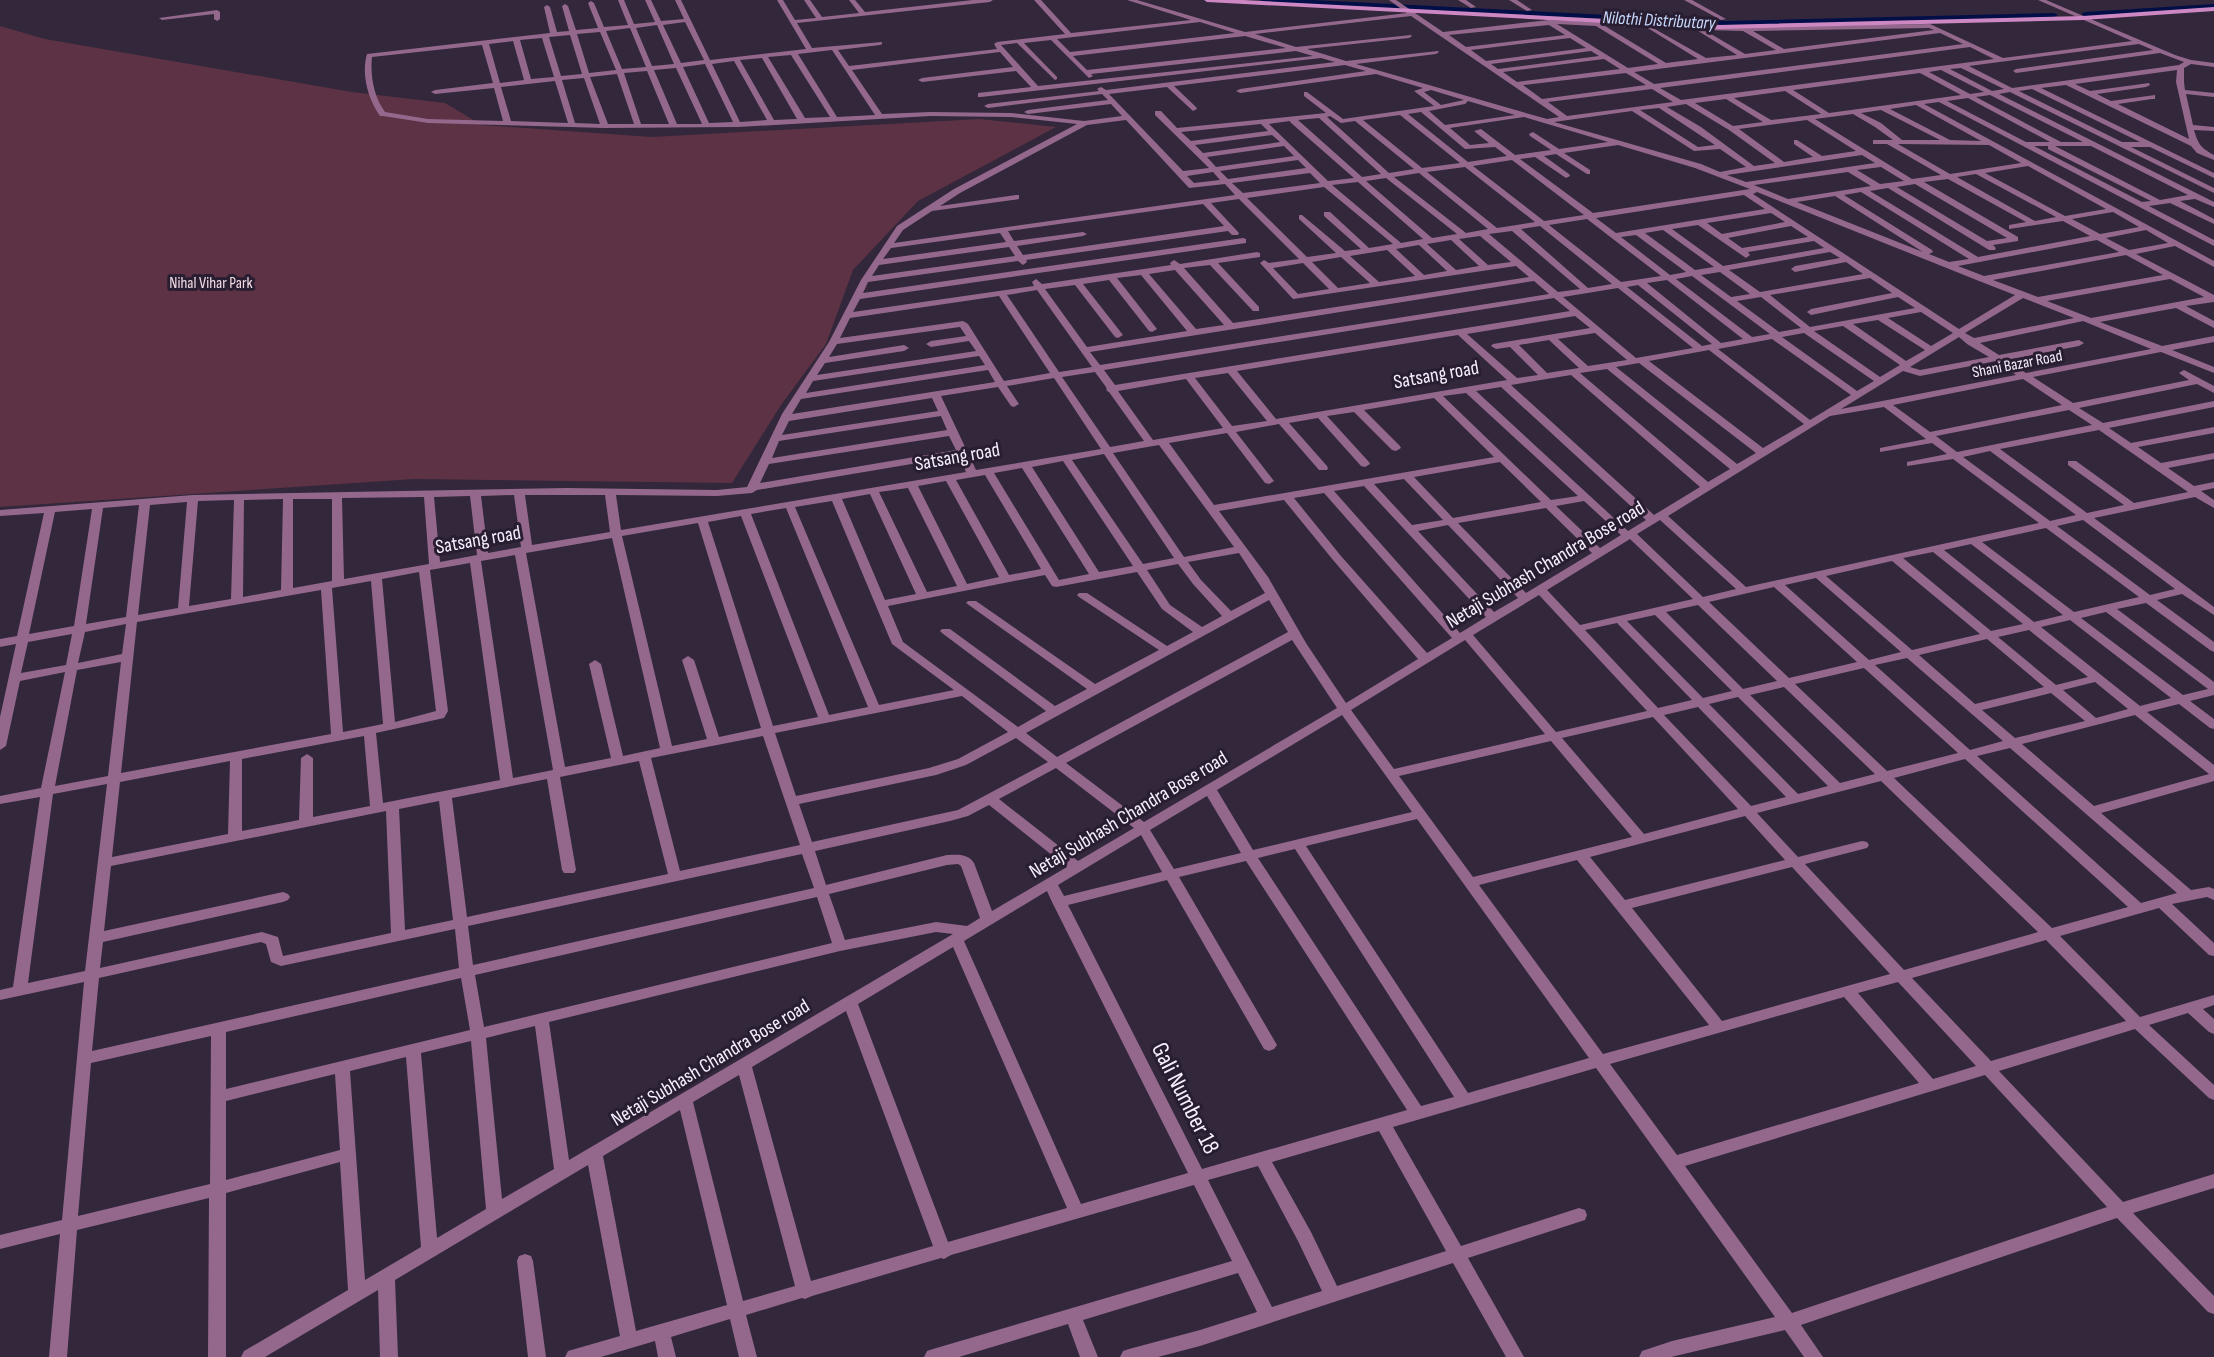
<svg xmlns="http://www.w3.org/2000/svg" width="2214" height="1357" viewBox="0 0 2214 1357" font-family="'Sofia Sans Condensed',sans-serif">
  <style>
    .green { fill: #5c3244 }
    .lines { fill: none; stroke-linecap: round; stroke-linejoin: round }
    .canal { fill: #010e47; fill-rule: evenodd }
    .street { fill: #93688c; fill-rule: evenodd }
    .secondary { fill: #cd88c3; fill-rule: evenodd }
    .labels { text-anchor: middle; stroke-width: 6; stroke-linejoin: round; paint-order: stroke }
    .far-park-label { font-size: 16px; fill: #f2dbe3; stroke: #291e31 }
    .far-street-label { font-size: 16px; fill: #f6effd; stroke: #291e31 }
    .far-water-label { font-size: 18px; font-style: italic; fill: #c7d9fe; stroke: #291e31 }
    .street-label { font-size: 20px; fill: #f6effd; stroke: #291e31 }
    .near-street-label { font-size: 24px; fill: #f6effd; stroke: #291e31 }
  </style>
  <rect width="100%" height="100%" fill="#32273b"/>
  <path class="green" d="M0 26 45 39 352 92 445 103 482 125 652 137 979 119 1056 127 918 201 853 270 826 344 781 405 732 483 414 479 0 507Z"/>
  <g class="lines">
    <path class="canal" d="M1260 0H1312L1727 21 2054 13 2058 15 2054 17 1727 25 1264 2Z
      M2214 4V8L2085 16 2081 14 2085 12Z"/>
    <path class="street" d="M618 0H624L634 24 655 22 645 0H651L661 21 684 19 675 0H681L710 60 806 49 777 0H783L795 20 816 18 804 0H810L822 17 859 13 849 0H855L865 12 973 0H993L990 2 797 23 812 48 882 42V44L880 45 838 50 849 66 997 49 994 44 997 42 1065 34 1034 0H1041L1071 33 1191 20 1127 0H1137L1245 32 1407 13 1389 0H1396L1443 32 1549 20 1736 27 1930 24 2003 58 2132 41 2038 0H2046L2175 55 2191 60 2214 63V67L2191 64 2184 68V82L2185 90 2214 93V97L2186 94 2193 125 2214 127V131L2194 130C2198 144 2201 148 2214 155V160L2197 153 2191 146 2066 85 2041 88 2214 173V178L2150 147H2131L2214 188V193L2010 92 1999 94 2214 202V207L2195 199 2180 201 2214 219V224L2170 203 2149 206 2214 240V246L1939 102 1924 104 2214 261V267L2175 246 2136 254 2214 295V302L2186 306 2214 321V328L2176 308 2100 322 2162 346 2214 336V342L2172 350 2214 367V373L2161 352 2033 377 2073 403 2189 380 2179 373 2184 370 2214 386V393L2197 384 2079 408 2103 423 2214 401V407L2109 428 2131 443 2214 427V433L2138 447 2161 463 2214 453V459L2168 468 2194 486 2214 482V488L2201 491 2214 500V508L2195 497 2094 518 2214 607V615L2182 594 2157 600 2214 642V652L2210 650 2146 603 2117 609 2214 682V695L2190 701 2214 719V729L2210 728 2179 704 2147 712 2214 765V781L2101 813 2191 890 2209 887 2214 889V900L2207 897 2172 904 2214 943V956L2209 955 2159 908 2060 936 2140 1017 2214 995V1005L2203 1009 2214 1019V1034L2209 1032 2188 1013 2149 1025 2214 1085V1100L2209 1098 2135 1029 1999 1071 2123 1202 2214 1174V1188L2133 1213 2214 1296V1314L2208 1312 2117 1218 1801 1325 1823 1357H1804L1785 1330 1671 1357H1639L1642 1351 1672 1341 1775 1317 1596 1068 1393 1127 1461 1246 1579 1208 1585 1210 1587 1215 1585 1220 1468 1258 1524 1357H1506L1453 1263 1200 1346 1158 1357H1120L1123 1351 1129 1349 1200 1330 1257 1312 1238 1273 1083 1320 1098 1357H1080L1068 1324 959 1357H924L927 1351 933 1349 1232 1261 1194 1185 951 1255 944 1259 941 1258 812 1296 805 1299 802 1298 746 1315 757 1357H739L730 1319 671 1337 676 1357H658L655 1341 601 1357H565L568 1351 620 1336 588 1165 395 1280 398 1357H380L378 1290 265 1357H241L244 1351 348 1290 340 1162 226 1193V1357H208L209 1198 77 1230 67 1357H49L60 1234 0 1249V1235L62 1220 84 982 0 1000V990L13 987 40 797 0 804V796L41 788 65 672 20 681 6 746 0 750V717L16 644 0 647V639L17 636 44 513 0 516V510L193 495 566 488 717 490 747 487 782 414 829 342 861 280 897 226 954 189 1077 124 1011 117 930 116 738 127 605 128 428 123 383 116H380C368 99 361 74 367 54L550 33 544 7 547 5 550 7 557 32 569 31 562 6 565 4 568 6 576 30 598 28 588 3 591 1 594 3 604 27 628 25ZM1411 16 1559 117 1547 119 1356 64 1436 54 1439 52 1438 51 1346 61 1307 49 1409 38 1412 36 1411 35 1296 47 1255 34ZM685 22 704 60 681 63 663 25ZM1200 22 1235 33 1070 52 1057 39ZM1557 24 1596 26 1658 64 1628 68ZM657 25 674 64 652 66 636 28ZM1549 25 1565 35 1466 47 1449 35ZM1605 26 1646 27 1698 59 1666 63ZM630 28 646 67 622 69 606 31ZM1653 28 1695 29 1737 55 1706 58ZM1929 28 1934 30 1784 49 1753 31ZM1704 30 1743 31 1776 50 1745 54ZM600 32 616 70 589 73 577 34ZM1940 33 1963 44 1654 84 1634 72ZM570 35 582 74 561 76 549 37ZM1245 36 1286 48 1087 70 1073 56ZM542 38 554 77 531 79 520 40ZM1570 38 1586 48 1486 61 1471 50ZM1051 40 1089 78 1093 76 1091 74 1296 51 1313 56 1038 86 1001 45 1017 43 1055 80 1057 79V77L1024 43ZM513 41 524 80 500 83 489 44ZM2139 44 2153 50 2016 69 2013 71 2016 73 2160 53 2184 62 2179 65 2012 88 1969 66ZM482 45 493 83 435 90 431 92 435 94 494 88 503 121 428 119 385 112C374 97 370 76 372 57ZM1970 47 1994 59 1681 100 1660 88ZM832 50 875 115 837 117 798 54ZM1591 51 1599 56 1498 69 1491 64ZM1000 52 1013 67 922 78 918 80 922 82 1016 71 1031 87 978 93V97H981L1321 58 1335 62 1106 90 1101 87 1097 89 1099 91 988 104 984 106 988 108 1102 94 1108 100 1028 110 1024 112 1028 114 1111 104 1122 116 1084 121 1011 113 930 112 882 114 852 70ZM791 55 830 117 805 118 768 57ZM762 58 797 119 774 120 740 60ZM1604 59 1620 69 1517 82 1503 72ZM734 61 767 120 740 122 712 64ZM705 64 733 122 709 123 683 67ZM1345 65 1366 71 1240 89 1236 91 1240 93 1376 74 1423 88 1414 91 1434 106 1343 119 1307 92H1304V96L1326 113 1177 128 1161 111H1155V115L1209 168 1183 171 1109 94 1167 87 1193 111 1197 109 1196 107 1174 86ZM676 68 702 124H677L654 70ZM1961 68 2004 89 1992 91 1950 69ZM1941 70 1984 92 1970 94 1929 72ZM2177 70 2176 82 2189 139 2118 104 2152 99H2155V95L2111 101 2097 94 2146 87 2150 85 2149 83 2090 91 2075 84ZM647 71 669 124H641L624 73ZM1626 73 1646 85 1542 99 1523 85ZM1920 73 1961 95 1829 113 1793 90ZM617 74 634 124H608L590 77ZM584 78 600 124 575 123 562 80ZM555 81 568 123 511 121 501 87ZM1652 89 1673 102 1567 116 1548 102ZM2032 89 2140 142H2122L2019 91ZM1431 90 1464 100 1441 105 1424 92ZM1785 91 1821 114 1771 120 1734 98ZM1990 95 2083 142H2061L1976 97ZM1968 98 2050 142H2026L1947 101ZM1726 99 1763 122 1733 126 1695 103ZM1468 101 1515 115 1445 125 1429 111 1465 104ZM1686 104 1729 130 1775 163 1754 166 1701 127 1667 107ZM1916 105 1981 141 1950 140 1890 109ZM1659 108 1715 145 1698 147 1640 110ZM1881 110 1940 140H1902L1881 123 1861 113ZM1632 111 1694 151 1720 149 1746 167 1720 172 1701 164 1554 122ZM1421 112 1465 149 1495 147 1507 156 1468 162 1408 114ZM1853 114 1875 127 1893 140H1873V144H1887L1941 175 1912 179 1815 119ZM1400 115 1460 163 1422 168 1363 120ZM1330 116 1341 123 1355 121 1414 169 1389 173 1327 117ZM1524 117 1608 142 1559 149 1533 132 1529 134 1530 136 1551 150 1515 155 1481 129 1474 131 1489 143 1470 145 1450 128ZM1319 118 1381 174 1362 177 1298 120ZM1126 120 1189 188 1225 184 1235 195 894 243 903 230 932 211 1019 199V195H1016L940 206 960 193 1087 125ZM1807 120 1856 151 1822 156 1797 140H1794V144L1813 157 1784 162 1739 129ZM1290 121V122L1354 178 1328 181 1269 124ZM1261 124 1268 131 1191 141 1181 132ZM1272 135 1280 142 1203 153 1195 145ZM1898 144 1989 145 2021 163 1950 174ZM1618 145 1695 168 1750 189 1593 213 1520 159 1535 157 1566 178 1570 176 1569 174 1544 156 1556 154 1587 174H1590V170L1564 153ZM1284 146 1294 156 1216 167 1207 157ZM2034 146H2048V149L2151 201 2142 202ZM2055 146H2091L2188 195 2160 200ZM1862 155 1875 163 1746 182 1727 175ZM1298 160 1306 168 1228 179 1220 171ZM1512 160 1584 215 1544 221 1473 166ZM2028 166 2106 209 2065 216 1985 173ZM1465 167 1535 222 1497 228 1427 172ZM1881 167 1904 181 1880 184 1857 170ZM1213 172 1220 180 1194 183 1187 176ZM1848 172 1871 186 1788 199 1754 185ZM1310 173 1320 183 1243 193 1232 183ZM1419 173 1488 229 1466 233 1394 177ZM1976 174 2056 217 2035 221 1957 177ZM1386 178 1457 234 1432 238 1366 181ZM1948 179 2026 222 2009 225V229L2063 221 2090 236 1978 257 1870 191 1888 188 1989 250H1995L1996 248 1993 245 2018 241V237L1924 182ZM1358 182 1423 239 1401 243 1332 185ZM1915 184 2007 238 1987 241 1897 187ZM1324 187 1393 244 1369 248 1330 212H1324V216L1361 249 1345 251 1302 215H1299V219L1336 253 1307 257 1247 198ZM1757 192 1979 281 2015 295 1959 329 1753 194ZM1861 192 1969 259 1949 262 1929 254 1933 252 1932 250 1844 195ZM1744 195 1765 209 1616 233 1596 218ZM1835 196 1923 252 1797 202ZM1239 199 1299 259 1269 263 1264 260 1260 263 1293 299 1516 266 1529 277 1233 323 1184 268 1210 265 1253 311H1259V307L1218 263 1260 257V253L1257 252 1180 264 1174 260 1170 263 1171 265 1042 284 1036 279 1032 282 1034 286 853 312 860 299 1246 243V239L1243 238 863 293 868 282 1018 261 1023 265 1027 262 1026 260 1228 231 1232 235H1238L1239 233 1211 203ZM1203 204 1224 226 1023 255 1017 246 1083 236 1087 234 1083 232 1014 241 1008 231ZM2113 212 2139 227 2100 234 2072 219ZM1771 213 1785 222 1722 234 1707 223ZM1587 219 1661 276 1621 282 1549 225ZM1698 225 1746 258 1750 255 1748 252 1814 241 1824 248 1723 266 1672 229ZM1540 226 1612 284 1588 288 1521 229ZM1791 226 1808 237 1742 248 1728 238ZM1663 230 1714 267 1695 270 1645 233ZM2146 230 2168 243 2129 250 2106 238ZM1512 231 1580 289 1558 292 1489 234ZM1000 233 1006 242 883 259 891 248ZM1636 235 1686 272 1670 275 1621 237ZM1480 236 1511 262 1488 265 1459 239ZM1451 240 1479 266 1456 270 1427 244ZM2097 240 2119 252 1984 276 1958 266ZM1419 245 1447 271 1424 275 1396 249ZM1009 247 1015 256 872 276 879 265ZM1387 250 1415 276 1379 282 1350 256ZM1830 252 1840 258 1795 266 1791 269 1795 272 1846 262 1863 274 1760 292 1729 270ZM2126 255 2163 275 2038 297 1993 280ZM1341 257 1370 283 1338 288 1312 262ZM1303 263 1329 289 1298 294 1273 268ZM1175 270 1224 325 1196 329 1149 274ZM1720 272 1750 294 1731 297 1701 275ZM1141 275 1187 331 1087 347 1045 289 1075 285 1115 337 1118 338 1123 335 1083 284 1109 280 1149 331 1152 332 1157 329 1117 278ZM1692 276 1770 334 1752 337 1676 279ZM1870 278 1892 293 1811 309 1807 312 1811 315 1898 297 1915 308 1810 327 1770 295ZM2170 279 2204 297 2091 318 2047 301ZM1667 280 1743 339 1721 343 1647 283ZM1534 281 1549 294 1100 365 1090 352ZM1638 285 1712 344 1702 346 1627 287ZM1618 288 1693 348 1636 358 1563 297ZM1037 290 1092 367 1059 372 1007 295ZM999 296 1050 373 1004 381 968 324 963 321 840 338 850 318ZM1761 297 1801 328 1779 332 1737 301ZM1554 298 1570 311 1115 385 1104 370ZM2023 298 2074 318 1974 338 1965 333ZM1921 312 1953 333 1931 346 1888 318ZM1575 316 1590 328 1493 344 1491 346 1496 349 1510 347 1538 375 1517 378 1467 334ZM1878 320 1925 350 1906 361 1853 324ZM2083 321 2151 349 2026 373 2006 360 2079 346 2084 343 2079 340 1999 355 1980 343ZM1843 326 1900 365 1880 377 1814 331ZM960 327 966 336 931 341 926 344 931 347 969 341 976 351 817 375 825 363 904 351 909 348 904 345 829 357 837 344ZM1595 333 1627 360 1588 366 1558 339ZM1804 333 1874 381 1857 391 1782 337ZM1458 335 1507 380 1276 419 1237 371ZM1959 337 1967 344 1989 357 1920 370 1910 367ZM1772 339 1851 395 1810 420 1718 349ZM1549 340 1579 368 1547 373 1519 345ZM1709 350 1804 424 1763 448 1649 361ZM979 356 985 365 806 393 813 381ZM1996 361 2016 375 1841 409 1903 371 1920 376ZM1639 363 1756 453 1737 464 1616 367ZM1607 369 1730 469 1708 482 1580 373ZM988 370 995 382 792 414 801 399ZM1095 372 1106 387 1107 391 1109 392 1144 441 1110 447 1062 377ZM1228 373 1267 421 1232 426 1195 378ZM1571 375 1700 487 1654 515 1511 385ZM1054 378 1101 449 976 470 941 396 998 387 1011 406 1014 407 1019 404 1007 386ZM1186 379 1223 428 1153 440 1118 391ZM2023 379 2062 405 1930 432 1893 405ZM1501 387 1646 520 1628 531 1476 391ZM1466 393 1578 496 1551 500 1443 396ZM932 398 938 411 782 435 789 421ZM1434 398 1494 457 1214 505 1169 443 1227 433 1265 483 1269 484 1274 481 1236 432 1279 424 1319 470H1327L1328 468 1327 466 1289 423 1318 418 1361 466 1365 467 1370 464 1369 462 1327 416 1354 412 1392 450 1396 451 1401 448 1400 446 1364 410ZM1884 407 1926 439 1880 448V452L1932 443 1947 454 1907 462V466L1953 459 2039 523 1746 587 1668 516 1830 416ZM2069 410 2092 425 1957 452 1936 436ZM941 416 947 430 772 458 779 441ZM2099 430 2188 492 2134 503 2076 461H2068V465L2124 505 2087 513 2000 449ZM949 436 956 450 760 483 769 464ZM1159 445 1234 547 1184 557 1113 453ZM1990 451 2076 515 2050 521 1963 457ZM1104 454 1174 558 1143 564 1072 460ZM959 456 966 472 621 530 616 495 717 496 752 493 757 490ZM1063 461 1133 566 1099 572 1032 467ZM1500 462 1541 502 1453 518 1414 477ZM1022 468 1089 574 1059 580 994 473ZM985 475 1041 569 1009 575 956 480ZM1404 479 1443 520 1412 525 1374 484ZM946 481 999 577 967 584 918 486ZM1364 486 1486 617 1460 633 1334 491ZM908 488 957 586 927 592 879 492ZM1324 493 1452 638 1427 653 1341 556 1294 498ZM870 494 916 594 885 600 842 499ZM514 495 521 547 488 553 481 496ZM525 495H605L610 532 532 545ZM470 496 477 555 440 562 434 497ZM424 497 429 564 344 579 342 498ZM283 499 281 590 243 597 244 500ZM293 499H332V581L293 588ZM234 500 231 599 189 606 198 501ZM1284 500 1333 560 1418 659 1346 703 1306 643 1268 577 1219 511ZM832 501 892 644 954 690 879 705 795 507ZM1584 501 1621 535 1600 548 1556 506ZM187 502 178 608 138 615 150 505ZM139 505 126 617 86 624 103 508ZM786 508 868 707 829 715 751 514ZM1546 508 1592 553 1526 593 1458 523ZM92 509 74 626 29 634 55 512ZM741 516 818 717 773 726 708 522ZM1660 520 1736 589 1703 597 1637 534ZM2083 520 2175 589 2150 595 2057 526ZM698 523 761 728 719 737 694 660 688 656 682 660 707 739 672 746 622 536ZM1448 525 1518 598 1494 612 1418 531ZM2046 528 2139 597 2074 612 1982 542ZM612 538 660 748 623 756 601 664 595 660 589 664 611 758 565 767 526 553ZM1630 539 1693 599 1580 625 1547 590ZM1971 544 2063 615 2034 622 1944 550ZM1933 552 2023 624 1991 631 1903 558ZM1239 553 1265 593 1231 611 1201 580 1188 562ZM515 555 553 770 513 778 481 561ZM1892 561 1980 634 1912 650 1826 576ZM470 563 500 780 383 803 376 733 444 718 448 711 430 570ZM1178 564 1193 584 1222 616 1202 627 1170 605 1147 570ZM419 572 436 711 395 722 382 579ZM1137 572 1162 609 1193 632 1167 646 1087 593H1079L1077 595 1079 597 1159 650 1095 684 976 601H968L966 603 1087 689 1055 706 950 629H942L940 631 942 633 1046 711 1018 727 903 642 888 606 1045 575 1052 586 1056 587ZM1816 578 1901 652 1869 660 1785 585ZM371 581 383 724 343 732 332 588ZM1774 587 1857 662 1789 678 1709 602ZM321 590 331 734 121 773 137 622ZM1539 595 1647 711 1556 732 1473 635ZM1269 600 1288 632 1057 757 1026 733ZM1698 605 1777 681 1743 689 1666 612ZM2106 612 2208 689 2183 695 2081 618ZM1655 615 1732 691 1703 698 1627 621ZM2070 620 2171 698 2140 706 2041 627ZM1617 623 1692 700 1658 708 1585 630ZM126 624 122 654 78 663 85 632ZM2029 630 2088 677 2056 685 1998 637ZM72 634 66 665 21 673 28 642ZM1987 639 2044 687 1975 704 1919 655ZM1292 640 1337 708 1144 822 1066 763ZM1465 640 1545 734 1394 769 1351 710ZM1907 658 2003 741 1970 750 1875 665ZM121 662 108 776 55 786 77 670ZM1864 668 1958 753 1887 771 1795 684ZM2095 682 2128 709 2096 718 2063 690ZM1784 687 1875 774 1840 783 1750 695ZM2051 693 2085 721 2015 738 1982 710ZM962 696 1008 732 958 759 929 768 796 796 775 733ZM1738 697 1828 786 1798 794 1709 704ZM1698 707 1786 797 1751 806 1664 715ZM1342 715 1412 812 1253 850 1217 790ZM2135 715 2209 774 2094 806 2022 744ZM1653 717 1738 809 1644 834 1562 738ZM364 736 370 806 313 817V758L307 754 301 758 299 820 242 831V759ZM763 736 800 845 680 871 651 758ZM1016 738 1048 762 958 810 812 842 799 804 936 775 966 765ZM1551 741 1632 837 1473 877 1399 776ZM2010 748 2177 893 2141 903 1977 756ZM1965 759 2128 907 2052 928 1894 778ZM230 761 228 834 112 857 120 782ZM639 761 668 874 467 917 452 798 547 779 562 870 564 873H574L576 870 560 777ZM1056 768 1134 828 1078 861 999 799ZM1881 781 2038 932 1904 970 1805 864 1867 848 1869 845 1867 842 1862 841 1798 857 1757 813ZM107 784 85 971 28 983 53 794ZM1207 796 1241 853 1174 869 1150 830ZM439 801 453 920 405 930 399 809ZM989 805 1067 867 992 911 974 863C967 853 957 855 947 855L826 885 815 851 950 821 968 816ZM386 811 391 933 283 956 278 937 262 932 100 968 103 942 283 902 288 900 290 897 288 894 283 892 104 931 111 866ZM1745 816 1785 860 1625 900 1590 857ZM1417 819 1589 1058 1468 1093 1306 846ZM1141 835 1162 872 1064 896 1058 885ZM1295 849 1454 1097 1421 1106 1258 858ZM802 854 814 888 473 965 468 926ZM1577 860 1709 1025 1603 1054 1479 885ZM1246 861 1407 1110 1202 1169 1068 905 1167 880 1264 1049 1269 1051 1274 1049 1277 1045 1179 877ZM958 864 961 866 980 918 967 926 936 922 845 940 829 894 947 865ZM1792 867 1890 974 1722 1021 1632 908ZM1047 891 1052 902 1188 1173 1081 1204 964 941ZM817 897 832 943 484 1027 475 975ZM455 929 459 968 92 1051 99 978 261 942 266 944 271 962 281 966ZM936 932 953 934 569 1160 549 1022 840 951ZM2046 940 2126 1021 1991 1061 1912 978ZM953 947 1067 1208 948 1242 858 1004ZM461 978 470 1030 226 1089V1032ZM1898 982 1976 1066 1933 1079 1858 993ZM1844 997 1919 1083 1677 1155 1610 1064ZM846 1011 933 1246 811 1281 752 1067ZM535 1026 554 1169 502 1199 486 1038ZM211 1036 210 1184 78 1216 91 1063ZM471 1041 486 1209 437 1238 421 1053ZM406 1057 421 1247 365 1280 350 1071ZM335 1074 340 1150 226 1180V1101ZM739 1075 795 1286 743 1301 693 1102ZM1985 1075 2107 1207 1792 1313 1685 1166ZM680 1110 727 1305 636 1331 603 1156ZM1379 1131 1446 1251 1337 1286 1311 1232 1272 1162ZM1258 1166 1298 1241 1322 1291 1272 1307 1208 1180Z
      M1458 0H1466L1476 7 1471 8Z
      M1509 0H1517L1532 10 1527 11Z
      M1684 0H1692L1726 19 1721 20Z
      M217 10 220 12V19L217 21 214 19V14L162 20 159 18Z
      M525 1254 531 1256 533 1261 546 1357H528L517 1261 519 1256Z"/>
    <path class="secondary" d="M1204 0H1243L1720 25 2083 16 2214 7V11L2083 20 1720 29 1207 2Z"/>
  </g>
  <g class="labels">
    <g class="far-park-label">
      <text x="211" y="288">Nihal Vihar Park</text>
    </g>
    <g class="far-street-label">
      <text transform="translate(2017 363) rotate(-11)" y="6">Shani Bazar Road</text>
    </g>
    <g class="far-water-label">
      <text transform="translate(1659 20) rotate(3)" y="6">Nilothi Distributary</text>
    </g>
    <g class="street-label">
      <text transform="translate(1436 374) rotate(-10)" y="7">Satsang road</text>
      <text transform="translate(957 456) rotate(-10)" y="7">Satsang road</text>
      <text transform="translate(478 539) rotate(-10)" y="7">Satsang road</text>
      <text transform="translate(1545 564) rotate(-31)" y="7">Netaji Subhash Chandra Bose road</text>
      <text transform="translate(1128 814) rotate(-31)" y="7">Netaji Subhash Chandra Bose road</text>
      <text transform="translate(710 1062) rotate(-31)" y="7">Netaji Subhash Chandra Bose road</text>
    </g>
    <g class="near-street-label">
      <text transform="translate(1186 1098) rotate(63)" y="8">Gali Number 18</text>
    </g>
  </g>
</svg>
